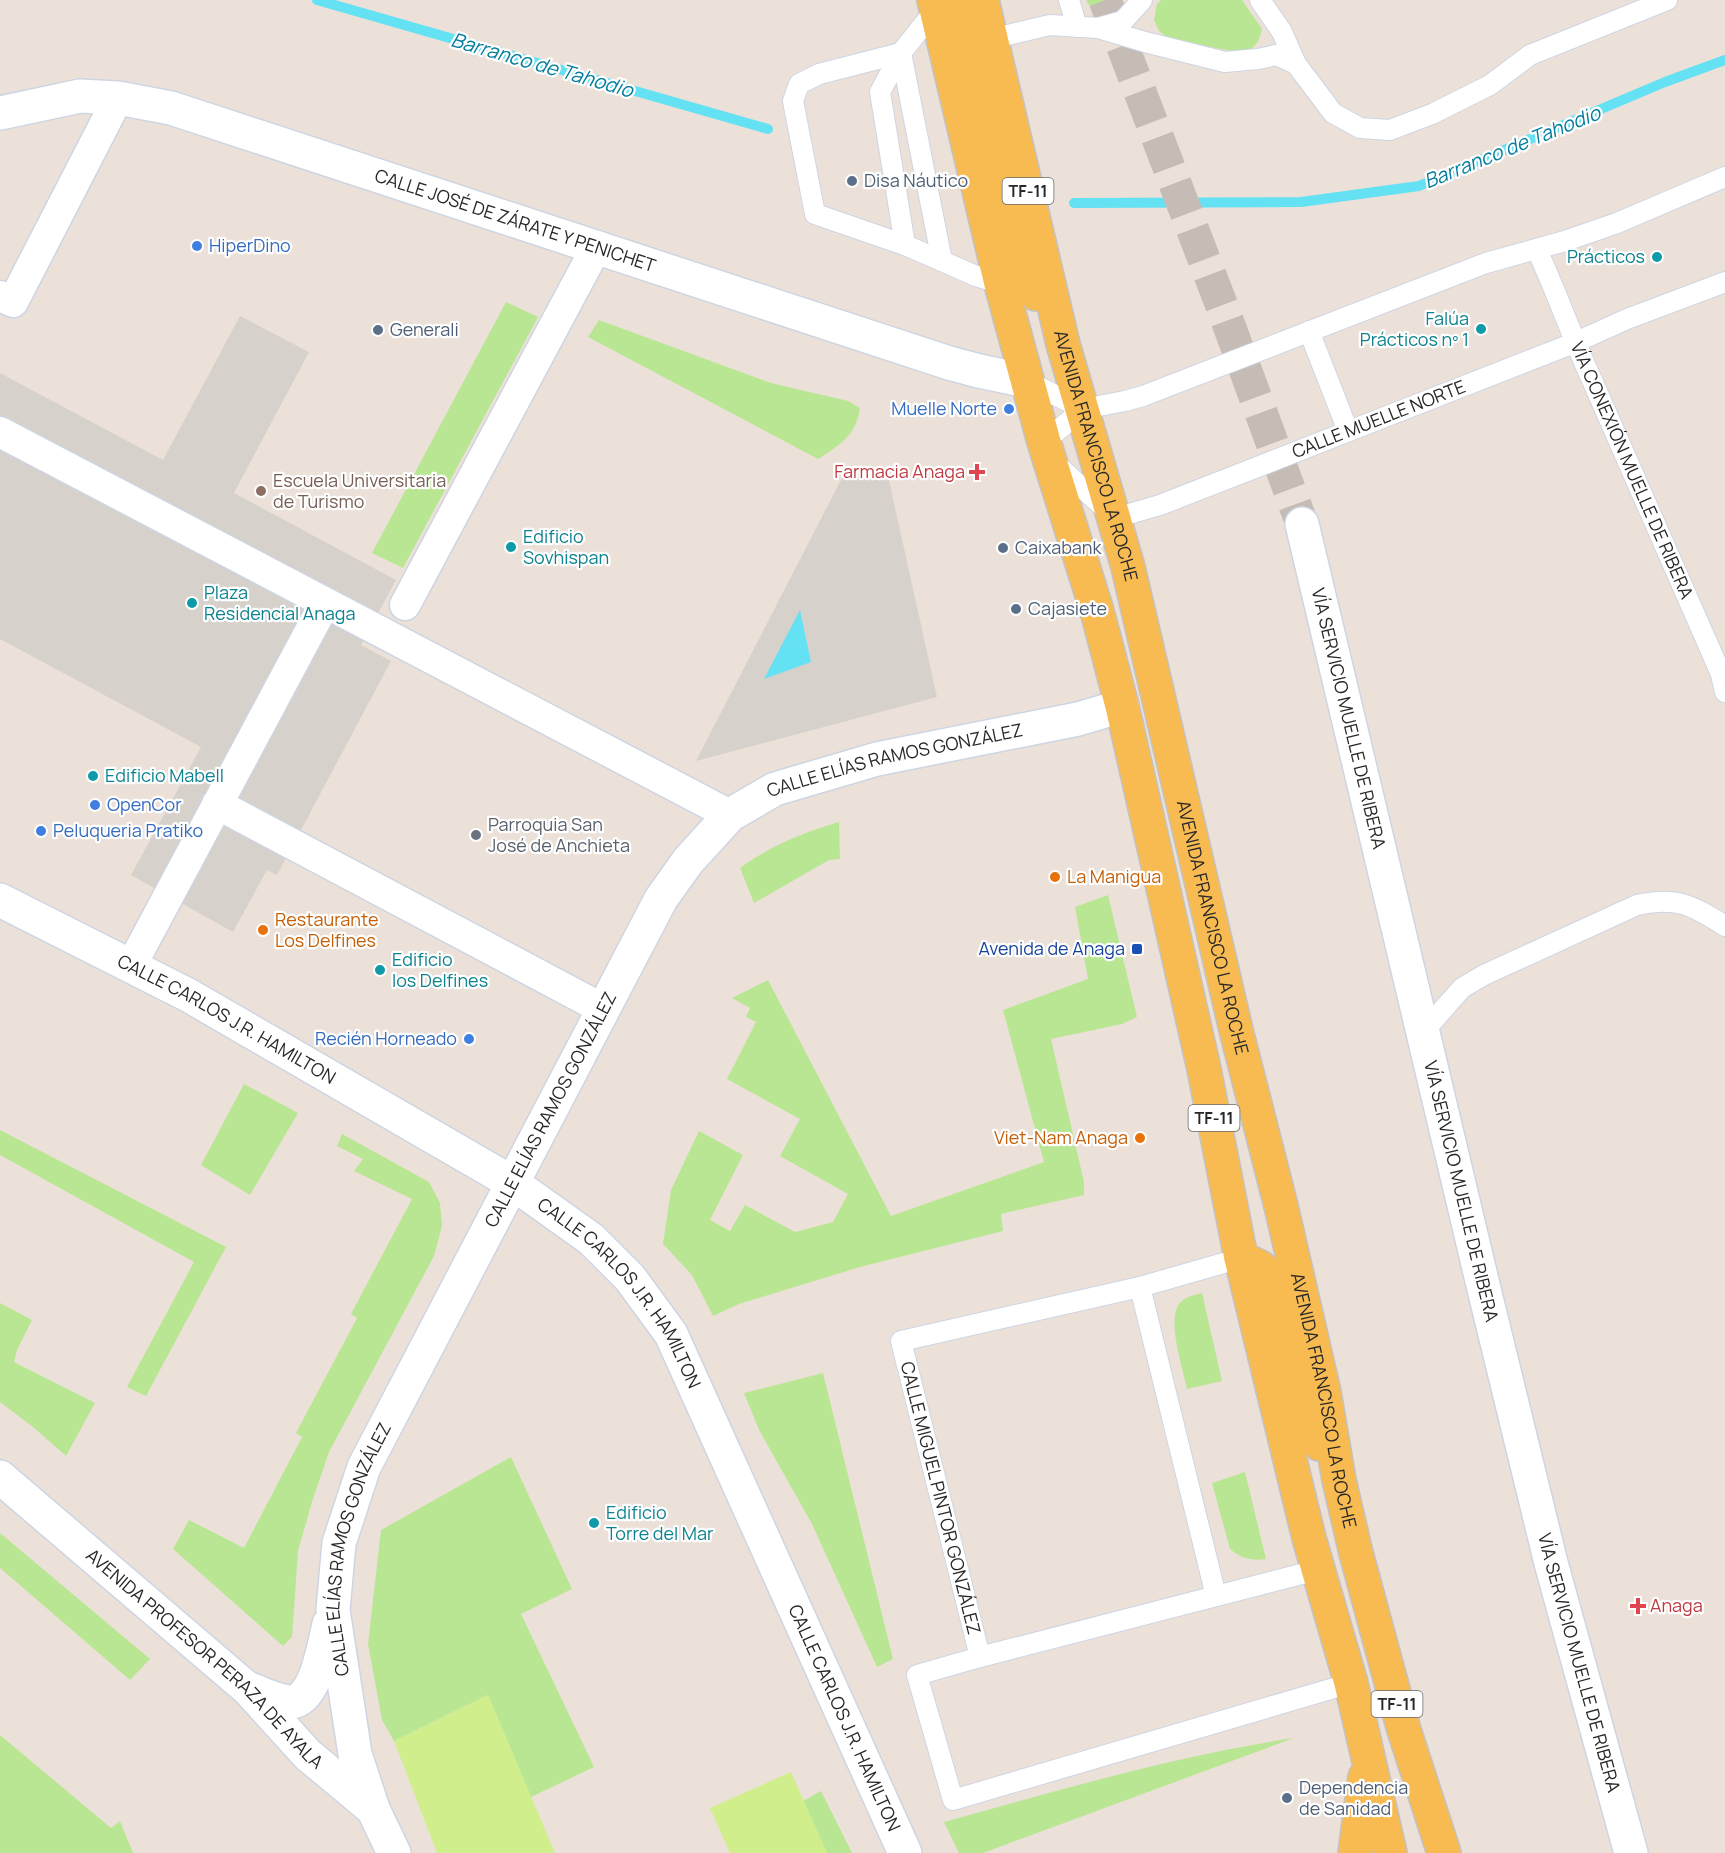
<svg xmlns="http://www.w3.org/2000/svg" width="1725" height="1853" viewBox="0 0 1725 1853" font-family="Manrope,sans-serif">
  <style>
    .green { fill: #b9e692 }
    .pitch { fill: #d1ee8c }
    .plaza { fill: #d7d1cc }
    .water { fill: #65e1f4 }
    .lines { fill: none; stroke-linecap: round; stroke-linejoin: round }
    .stream { stroke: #65e1f4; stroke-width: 10 }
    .minor-tunnel { stroke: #c5bcb6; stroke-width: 33; stroke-dasharray: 33 16; stroke-linecap: butt }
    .service-casing { stroke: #ced5e2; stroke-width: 22 }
    .pedestrian-casing { stroke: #ced5e2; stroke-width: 33 }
    .minor-casing { stroke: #ced5e2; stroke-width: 36 }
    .primary-casing { stroke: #c3c3c3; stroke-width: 36 }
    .service { stroke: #fff; stroke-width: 20 }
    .pedestrian { stroke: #fff; stroke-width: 30 }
    .minor { stroke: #fff; stroke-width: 33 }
    .primary { stroke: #f7bb52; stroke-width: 33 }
    .service-dot { fill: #5c6f8a; stroke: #fff; stroke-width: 2 }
    .shop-dot { fill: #3f7fe0; stroke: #fff; stroke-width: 2 }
    .culture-dot { fill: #0f9aa8; stroke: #fff; stroke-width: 2 }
    .health-dot { fill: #e0444e; stroke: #fff; stroke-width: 2 }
    .education-dot { fill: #8d6e63; stroke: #fff; stroke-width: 2 }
    .worship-dot { fill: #6b7280; stroke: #fff; stroke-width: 2 }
    .food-dot { fill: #e8710a; stroke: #fff; stroke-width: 2 }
    .transit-dot { fill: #1a4fb4; stroke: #fff; stroke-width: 2 }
    .labels { text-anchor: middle; stroke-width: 4.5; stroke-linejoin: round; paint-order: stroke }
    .shield { fill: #fff; stroke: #686868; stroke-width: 1.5 }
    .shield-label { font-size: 16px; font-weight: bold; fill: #282828 }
    .service-label { font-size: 18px; fill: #4e5e75; stroke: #fff; text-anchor: start }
    .street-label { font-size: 18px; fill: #282828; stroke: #fff }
    .shop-label { font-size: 18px; fill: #366cbe; stroke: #fff; text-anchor: start }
    .culture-label { font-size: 18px; fill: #0d838f; stroke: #fff; text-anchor: start }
    .health-label { font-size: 18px; fill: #be3a42; stroke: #fff; text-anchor: end }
    .education-label { font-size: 18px; fill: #785e54; stroke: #fff; text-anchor: start }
    .worship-label { font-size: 18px; fill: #5b616d; stroke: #fff; text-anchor: start }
    .food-label { font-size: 18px; fill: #c56008; stroke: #fff; text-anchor: start }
    .transit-label { font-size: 18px; fill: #164399; stroke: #fff; text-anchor: end }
    .water-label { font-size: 20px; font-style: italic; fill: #067d9e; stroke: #fff }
  </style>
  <rect width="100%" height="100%" fill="#ece1d9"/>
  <path class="green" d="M1086 0H1121L1109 10 1094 13Z
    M1161 0H1242L1262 29C1259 42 1256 47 1244 53L1170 40 1159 31 1154 20 1157 4Z
    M506 302 538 317 403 568 372 553Z
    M599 320 771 383 848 401 860 408C856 436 840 445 818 459L588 337Z
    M839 822 840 859 829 860 754 903 740 868C772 845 802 833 839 822Z
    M1108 895 1137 1017 1122 1024 1051 1039 1084 1182V1195L1001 1214 1003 1231 860 1267 739 1304 713 1316 692 1275 663 1244 671 1190 699 1131 743 1155 710 1220 730 1231 745 1205 795 1232 833 1222 848 1194 780 1156 800 1119 727 1079 756 1022 746 1017 750 1008 732 998 768 980 891 1216 1044 1162 1003 1010 1088 979 1075 907Z
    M244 1084 298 1113 250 1195 201 1165Z
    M0 1130 226 1247 146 1396 127 1387 194 1262 0 1155Z
    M342 1134 429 1182 440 1203 442 1226 434 1256 329 1452 312 1502 298 1551 292 1637 283 1646 173 1549 189 1520 244 1548 302 1437 296 1433 357 1318 351 1314 412 1199 354 1171 363 1159 337 1146Z
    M1202 1293 1222 1381 1187 1389C1183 1369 1165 1316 1181 1302 1186 1296 1195 1295 1202 1293Z
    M0 1303 32 1320 17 1350 14 1362 95 1403 66 1456 33 1427 0 1402Z
    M823 1373 893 1659 877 1667 812 1524 759 1430 744 1393Z
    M511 1457 572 1589 521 1614 594 1767 531 1797 488 1695 394 1741 382 1720 368 1644 381 1530Z
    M1245 1472 1266 1559C1252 1561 1242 1559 1230 1549L1212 1483Z
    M0 1533 150 1659 130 1680 0 1568Z
    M0 1735 111 1828 120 1821 133 1853H0Z
    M1294 1738 983 1853H959L944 1822C1060 1790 1175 1756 1294 1738Z
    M821 1791 852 1853H827L803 1801Z"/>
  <path class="pitch" d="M488 1695 555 1853H437L394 1741Z
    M791 1772 827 1853H730L710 1808Z"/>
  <path class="plaza" d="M240 316 309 352 234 493 396 580 361 645 391 661 277 875 267 870 233 932 131 875 201 747 0 639V373L163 460Z
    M886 467 937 697 696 761 842 478Z"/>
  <path class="water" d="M800 610 811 662 764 679Z"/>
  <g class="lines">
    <path class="stream" d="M317 0 768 129
      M1074 203 1301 202 1419 186 1665 82 1725 60"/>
    <path class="minor-tunnel" d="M1105 0 1223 309 1302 524"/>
    <g class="service-casing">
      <g id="service">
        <path d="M1069 0 1077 27"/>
        <path d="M1260 0 1282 32 1296 64 1333 113 1360 128 1390 130 1432 114 1490 85 1530 55 1667 0"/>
        <path d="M1098 28 1145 42 1225 62 1258 59 1276 55 1296 64"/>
        <path d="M991 39 1050 25 1098 28 1123 21 1142 0"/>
        <path d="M901 53 819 74 799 84 793 101 815 214 905 245 942 261"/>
        <path d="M901 53 942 261 976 276 1001 284"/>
        <path d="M905 245 880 92 901 53 936 9"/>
        <path id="s1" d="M1537 250C1557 293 1572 337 1592 380L1721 674 1725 692"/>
        <path d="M1309 331 1348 431"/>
        <path d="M1027 381 1083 409"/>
        <path d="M1044 442 1083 409 1125 401 1143 396 1486 263 1565 241 1617 223 1725 177"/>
        <path id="s2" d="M1053 461 1115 518 1160 505 1574 343 1627 319 1725 282"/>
        <path d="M1424 1031 1462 988 1484 975 1637 905C1676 896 1692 905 1725 926"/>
        <path id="s3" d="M1241 1258 1140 1287 901 1341 980 1657 1317 1570"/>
        <path d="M1140 1287 1216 1596"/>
        <path d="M980 1657 917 1675 953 1800 1351 1683"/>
      </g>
    </g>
    <g class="pedestrian-casing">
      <path id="pedestrian" d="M0 296 13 302 118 98
        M0 432 730 815
        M405 605 597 246
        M217 804 603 1009
        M131 966 325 603"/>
    </g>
    <g class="minor-casing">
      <g id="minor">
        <path id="s4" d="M0 113 80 96 118 98 171 108 949 363 979 371 1027 381"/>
        <path id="s5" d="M1302 524 1483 1285 1551 1563 1631 1853"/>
        <path id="s6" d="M0 900 188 995 511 1182 591 1239 630 1278 671 1334 905 1853"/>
        <path id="s7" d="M0 1477 248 1689 308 1755 373 1809 394 1853"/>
        <path d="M250 1689C261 1693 279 1702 291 1702 316 1700 324 1645 329 1624"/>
        <path id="s8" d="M373 1809 355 1754 333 1610 339 1543 364 1467 661 899 688 861 730 815 775 789 877 759 1078 719 1122 706"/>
      </g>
    </g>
    <g class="primary-casing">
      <g id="primary">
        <path d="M934 0 1001 284 1044 442 1097 611 1122 706 1204 1069 1241 1258 1309 1538 1351 1683 1390 1853"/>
        <path d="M949 0 961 20 970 49 1022 268 1036 294"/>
        <path id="s9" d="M982 0 1063 344 1128 567 1236 1030 1281 1206 1324 1392 1339 1480 1356 1553 1404 1730 1444 1853"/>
        <path d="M1241 1258 1260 1267 1269 1275 1306 1420 1319 1444"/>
        <path d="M1355 1853 1365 1777"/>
      </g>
    </g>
    <use href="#service" class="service"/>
    <use href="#pedestrian" class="pedestrian"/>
    <use href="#minor" class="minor"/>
    <use href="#primary" class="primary"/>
  </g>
  <g class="service-dot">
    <circle cx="852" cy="181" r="6"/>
    <circle cx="378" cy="330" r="6"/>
    <circle cx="1003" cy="548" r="6"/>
    <circle cx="1016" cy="609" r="6"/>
    <circle cx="1287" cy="1798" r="6"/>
  </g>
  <g class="shop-dot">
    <circle cx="197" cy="246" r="6"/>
    <circle cx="1009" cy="409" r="6"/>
    <circle cx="95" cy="805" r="6"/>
    <circle cx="41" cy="831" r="6"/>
    <circle cx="469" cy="1039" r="6"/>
  </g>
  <g class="culture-dot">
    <circle cx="1657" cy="257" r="6"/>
    <circle cx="1481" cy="329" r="6"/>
    <circle cx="511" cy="547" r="6"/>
    <circle cx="192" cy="603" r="6"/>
    <circle cx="93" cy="776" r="6"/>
    <circle cx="380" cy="970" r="6"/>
    <circle cx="594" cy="1523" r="6"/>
  </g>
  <g class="health-dot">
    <path d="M974 463h6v6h6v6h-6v6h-6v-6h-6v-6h6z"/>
    <path d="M1635 1597h6v6h6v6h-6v6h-6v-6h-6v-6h6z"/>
  </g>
  <circle class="education-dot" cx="261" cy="491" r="6"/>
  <circle class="worship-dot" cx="476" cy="835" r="6"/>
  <g class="food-dot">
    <circle cx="1055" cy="877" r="6"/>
    <circle cx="263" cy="930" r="6"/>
    <circle cx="1140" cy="1138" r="6"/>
  </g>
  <rect class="transit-dot" x="1131" y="943" width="12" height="12" rx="3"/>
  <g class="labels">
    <g class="shield">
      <rect x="1002.5" y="178" width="51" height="26" rx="4.5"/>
      <rect x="1188.5" y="1105" width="51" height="26" rx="4.5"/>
      <rect x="1371.5" y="1691" width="51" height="26" rx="4.5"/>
    </g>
    <g class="shield-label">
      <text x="1028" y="197">TF-11</text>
      <text x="1214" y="1124">TF-11</text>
      <text x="1397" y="1710">TF-11</text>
    </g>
    <g class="service-label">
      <text x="864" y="187">Disa Náutico</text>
      <text x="390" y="336">Generali</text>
      <text x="1015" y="554">Caixabank</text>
      <text x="1028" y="615">Cajasiete</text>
      <text x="1299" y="1794">Dependencia<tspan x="1299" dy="21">de Sanidad</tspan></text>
    </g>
    <g class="street-label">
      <text dy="6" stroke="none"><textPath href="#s4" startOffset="536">CALLE JOSÉ DE ZÁRATE Y PENICHET</textPath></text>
      <text dy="6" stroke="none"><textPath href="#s2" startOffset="366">CALLE MUELLE NORTE</textPath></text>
      <text dy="6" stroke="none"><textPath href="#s9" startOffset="470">AVENIDA FRANCISCO LA ROCHE</textPath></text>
      <text dy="6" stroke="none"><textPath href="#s1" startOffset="240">VÍA CONEXIÓN MUELLE DE RIBERA</textPath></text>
      <text dy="6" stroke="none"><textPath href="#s5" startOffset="200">VÍA SERVICIO MUELLE DE RIBERA</textPath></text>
      <text dy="6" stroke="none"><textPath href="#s8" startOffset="1276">CALLE ELÍAS RAMOS GONZÁLEZ</textPath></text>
      <text dy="6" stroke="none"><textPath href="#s9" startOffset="956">AVENIDA FRANCISCO LA ROCHE</textPath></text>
      <text dy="6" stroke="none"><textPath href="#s6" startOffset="256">CALLE CARLOS J.R. HAMILTON</textPath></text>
      <text dy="6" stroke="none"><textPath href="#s8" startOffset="754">CALLE ELÍAS RAMOS GONZÁLEZ</textPath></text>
      <text dy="6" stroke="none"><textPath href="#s5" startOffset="686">VÍA SERVICIO MUELLE DE RIBERA</textPath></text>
      <text dy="6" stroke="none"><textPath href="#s6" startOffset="742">CALLE CARLOS J.R. HAMILTON</textPath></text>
      <text dy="6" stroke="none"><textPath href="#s9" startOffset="1442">AVENIDA FRANCISCO LA ROCHE</textPath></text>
      <text dy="6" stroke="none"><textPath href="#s3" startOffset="512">CALLE MIGUEL PINTOR GONZÁLEZ</textPath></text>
      <text dy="6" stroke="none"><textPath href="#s8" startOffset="268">CALLE ELÍAS RAMOS GONZÁLEZ</textPath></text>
      <text dy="6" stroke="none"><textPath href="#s7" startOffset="274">AVENIDA PROFESOR PERAZA DE AYALA</textPath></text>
      <text dy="6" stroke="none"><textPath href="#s5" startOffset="1172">VÍA SERVICIO MUELLE DE RIBERA</textPath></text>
      <text dy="6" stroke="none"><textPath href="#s6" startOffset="1228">CALLE CARLOS J.R. HAMILTON</textPath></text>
    </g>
    <g class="shop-label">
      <text x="209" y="252">HiperDino</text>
      <text x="997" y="415" text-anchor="end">Muelle Norte</text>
      <text x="107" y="811">OpenCor</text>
      <text x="53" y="837">Peluqueria Pratiko</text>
      <text x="457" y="1045" text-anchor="end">Recién Horneado</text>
    </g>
    <g class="culture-label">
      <text x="1645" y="263" text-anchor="end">Prácticos</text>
      <text x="1469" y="325" text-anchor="end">Falúa<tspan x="1469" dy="21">Prácticos nº 1</tspan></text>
      <text x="523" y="543">Edificio<tspan x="523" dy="21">Sovhispan</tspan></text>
      <text x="204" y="599">Plaza<tspan x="204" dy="21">Residencial Anaga</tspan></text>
      <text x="105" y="782">Edificio Mabell</text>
      <text x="392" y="966">Edificio<tspan x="392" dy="21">los Delfines</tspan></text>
      <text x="606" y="1519">Edificio<tspan x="606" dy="21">Torre del Mar</tspan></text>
    </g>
    <g class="health-label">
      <text x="965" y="478">Farmacia Anaga</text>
      <text x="1650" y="1612" text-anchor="start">Anaga</text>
    </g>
    <g class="education-label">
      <text x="273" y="487">Escuela Universitaria<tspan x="273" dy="21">de Turismo</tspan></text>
    </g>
    <g class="worship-label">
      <text x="488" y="831">Parroquia San<tspan x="488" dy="21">José de Anchieta</tspan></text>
    </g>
    <g class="food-label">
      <text x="1067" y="883">La Manigua</text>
      <text x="275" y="926">Restaurante<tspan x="275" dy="21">Los Delfines</tspan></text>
      <text x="1128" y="1144" text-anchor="end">Viet-Nam Anaga</text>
    </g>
    <g class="transit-label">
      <text x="1125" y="955">Avenida de Anaga</text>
    </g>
    <g class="water-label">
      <text transform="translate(542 65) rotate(16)" y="7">Barranco de Tahodio</text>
      <text transform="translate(1512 147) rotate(-22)" y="7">Barranco de Tahodio</text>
    </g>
  </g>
</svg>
